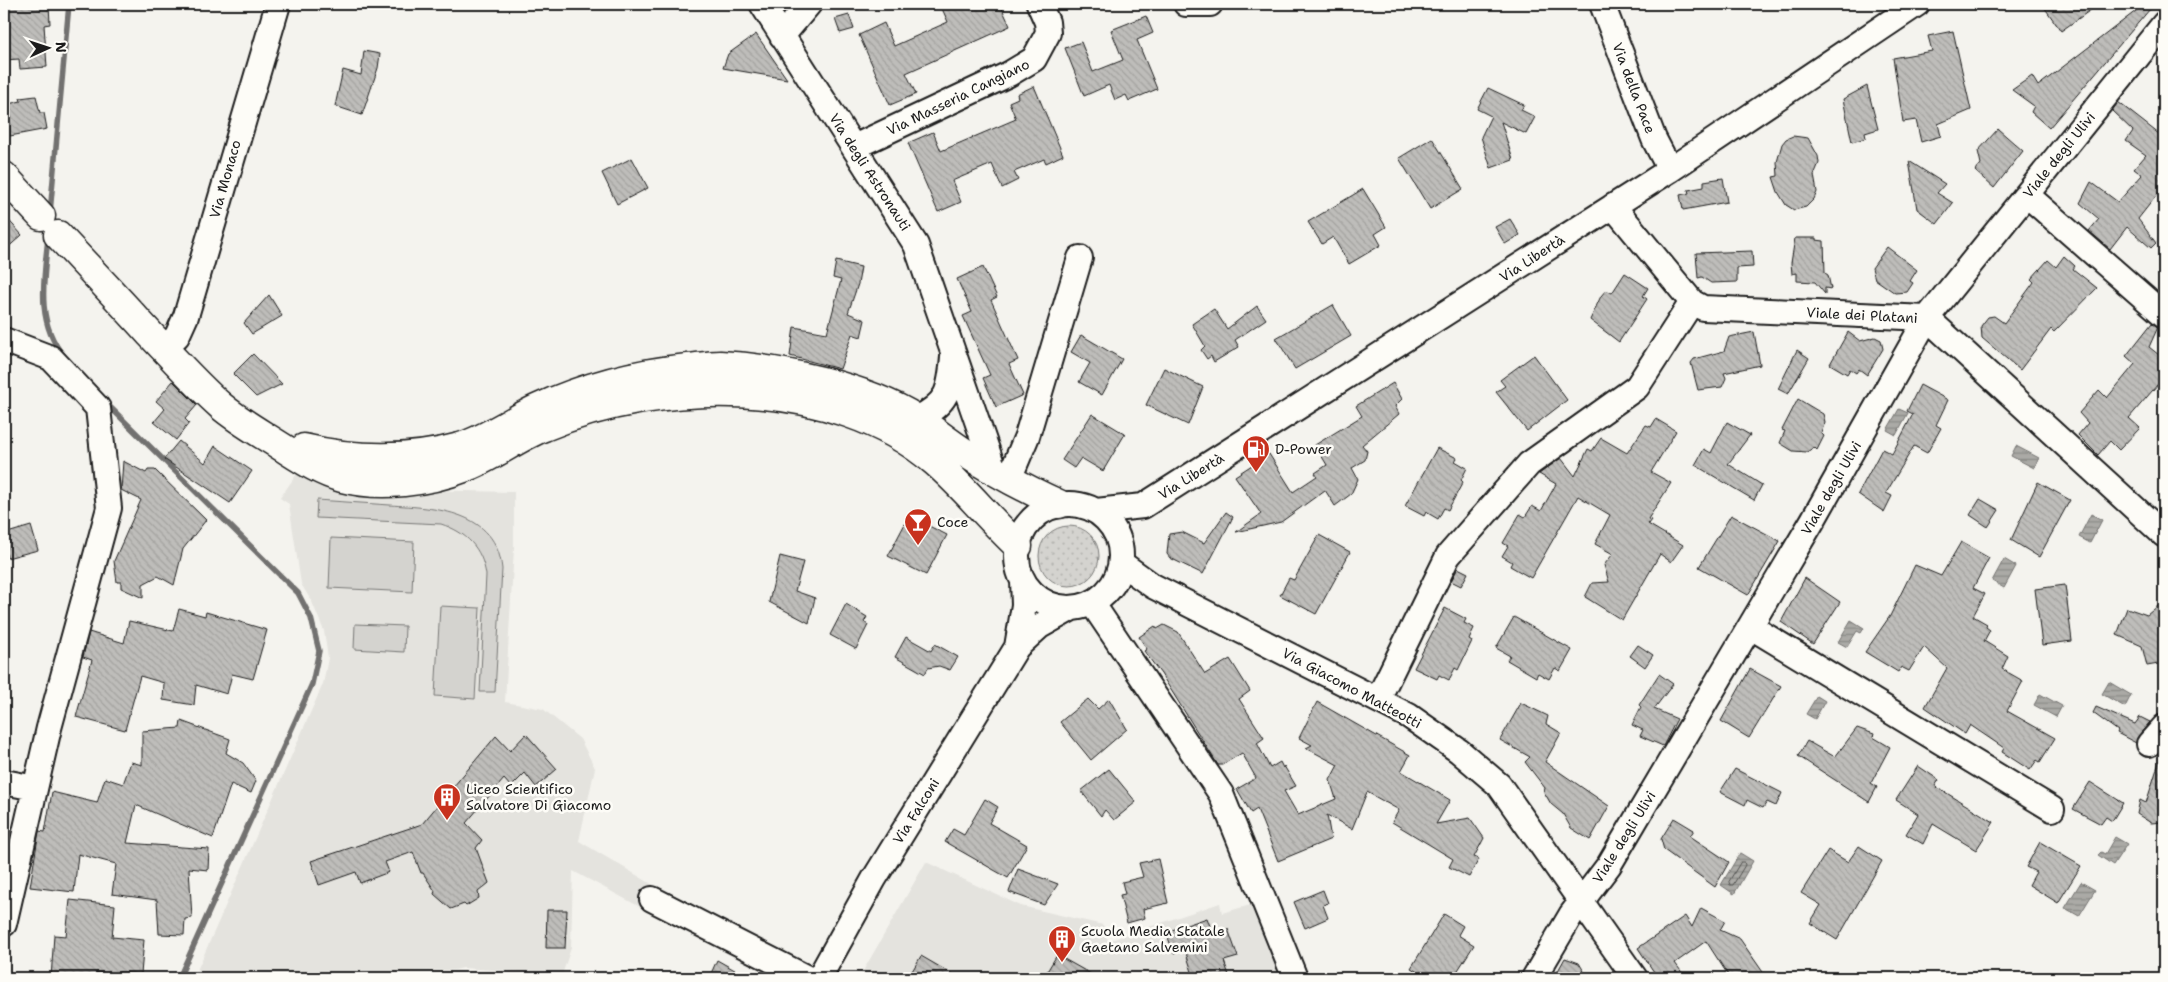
<svg xmlns="http://www.w3.org/2000/svg" width="2168" height="982" viewBox="0 0 2168 982" font-family="'Shantell Sans',sans-serif">
  <style>
    .built { fill: #e4e3de }
    .grass { fill: url(#grass-dots); stroke: #787876 }
    .pitch { fill: #d4d3cf; stroke: #787876 }
    .water { fill: url(#water-rules); stroke: #72716f }
    .lines { fill: none; stroke-linecap: round; stroke-linejoin: round }
    .shore { stroke: #555553; stroke-width: 1 }
    .stream { stroke: #72716f; stroke-width: 5.5 }
    .building { fill: url(#building-back-hatch); stroke: #1c1c1c }
    .minor-casing { stroke: #1c1c1c; stroke-width: 28 }
    .major-casing { stroke: #1c1c1c; stroke-width: 31 }
    .minor { stroke: #fdfcf7; stroke-width: 24 }
    .major { stroke: #fdfcf7; stroke-width: 28 }
    .labels { text-anchor: middle; stroke-width: 5; stroke-linejoin: round; paint-order: stroke }
    .street-label { font-size: 14px; fill: #1c1c1c; stroke: #fdfcf7 }
    .poi-label { font-size: 14px; fill: #1c1c1c; stroke: #fdfcf7; text-anchor: start }
  </style>
  <defs>
    <pattern id="grass-dots" width="8" height="8" patternUnits="userSpaceOnUse" patternTransform="scale(1.25)"><rect width="8" height="8" fill="#d4d3cf"/><path d="M2 2h.1M6 6h.1" fill="none" stroke="#b5b5b1" stroke-width="1.8" stroke-linecap="round"/></pattern>
    <pattern id="water-rules" width="6" height="5" patternUnits="userSpaceOnUse" patternTransform="scale(1.25)"><rect width="6" height="5" fill="#abaaa6"/><path d="M0 2.5h6" fill="none" stroke="#8a8a86"/></pattern>
    <pattern id="building-back-hatch" width="6" height="6" patternUnits="userSpaceOnUse" patternTransform="scale(1.25)"><rect width="6" height="6" fill="#bebdba"/><path d="M-1 5l2 2M0 0l6 6M5-1l2 2" fill="none" stroke="#a3a29f"/></pattern>
  </defs>
  <rect width="100%" height="100%" fill="#f4f3ee"/>
  <filter id="ink" filterUnits="userSpaceOnUse"><feTurbulence type="fractalNoise" baseFrequency=".02" numOctaves="2"/><feDisplacementMap in="SourceGraphic" scale="10" xChannelSelector="R" yChannelSelector="G"/><feConvolveMatrix kernelMatrix="1 2 1 2 8 2 1 2 1" color-interpolation-filters="sRGB"/></filter>
  <g filter="url(#ink)">
    <path class="built" d="M303 465 415 490 514 492V548L505 702 543 709 580 739 595 768 579 841 655 886 644 909 573 871 571 948 562 975 463 968 455 970 210 978 195 975 323 684 328 658 324 631 312 602 301 584 289 504 280 498Z
      M926 862 1021 906 1103 925 1108 941 1220 903 1222 913 1254 904 1283 978H859Z"/>
    <path class="grass" d="M1039 556a30 30 0 1 1 60 0a30 30 0 1 1-60 0Z"/>
    <path class="pitch" d="M317 500C341 502 366 503 390 505 436 508 496 510 502 569L495 692H480L486 575C482 548 466 532 441 524L316 518Z
      M331 538 414 542 412 592 329 588Z
      M440 606 480 608 475 699 435 696Z
      M355 624 405 626 404 652 354 649Z"/>
    <path class="water" d="M1899 409 1908 413 1896 435 1887 430Z
      M2016 446 2039 458 2034 468 2011 456Z
      M2091 514 2102 520 2090 543 2079 537Z
      M2004 559 2016 566 2004 588 1992 581Z
      M1851 620 1864 628 1861 633 1857 631 1847 647 1838 642Z
      M2109 682 2131 695 2125 707 2102 694Z
      M2040 694 2062 706 2056 717 2034 705Z
      M1817 696 1825 701 1815 719 1806 714Z
      M2115 837 2127 844 2113 865 2098 855 2101 852 2105 854Z
      M1740 853 1753 861 1734 894 1721 885Z
      M2081 882 2095 890 2079 916 2065 908Z"/>
    <g class="lines">
      <path class="shore" d="M1741 862H1744L1745 865 1733 885H1730L1729 882Z"/>
      <path class="stream" d="M50 213 69 4
        M48 238C44 278 35 322 64 356
        M105 402 298 593 311 618 319 651 312 684 179 978"/>
    </g>
    <path class="building" d="M4 4H49L50 24 44 25 47 67 20 69 19 59 4 60Z
      M940 4H1000L1010 26 906 73 916 94 890 105 859 35 884 23 894 46 948 22Z
      M2042 4H2099L2061 31Z
      M2145 4 2150 9 2049 128 2031 112 2034 106 2012 90 2032 76 2038 86Z
      M849 15 854 29 840 33 835 19Z
      M1146 16 1153 33 1137 40 1157 89 1129 101 1126 95 1115 100 1109 85 1084 96 1065 48 1081 42 1093 72 1123 60 1111 30Z
      M1953 31 1971 110 1938 124 1941 136 1921 142 1916 120 1903 122 1893 58 1932 51 1928 36Z
      M756 34 787 79 723 68 728 54Z
      M364 51 380 54 378 68 362 115 335 106 343 70 361 75Z
      M1034 86 1063 155 1046 163 1044 159 1014 172 1018 180 1002 188 992 164 952 181 961 202 938 212 908 143 933 132 941 151 1016 119 1009 102 1018 98 1017 94Z
      M1867 86 1878 129 1865 133 1866 138 1852 142 1843 99Z
      M1488 88 1524 105 1521 110 1535 117 1526 134 1501 122 1513 160 1491 168 1481 137 1491 116 1477 109Z
      M36 96 40 113H44L47 129 10 136 4 105 21 101 20 98Z
      M2118 102 2164 138V186L2138 219 2156 243 2151 248 2127 227 2110 249 2089 231 2099 219 2080 203 2091 182 2118 202 2142 175 2134 169 2146 155 2126 141 2133 131 2112 111Z
      M1998 129 2023 151 1994 188 1975 171 1981 164 1978 151Z
      M1793 136 1808 138 1818 156 1819 163 1814 175 1817 192 1814 199 1806 207 1794 210 1786 205 1778 192 1773 177 1778 176 1777 162 1782 144 1786 139Z
      M1432 138 1463 189 1430 209 1399 158Z
      M632 158 648 188 617 204 602 173Z
      M1909 161 1945 184 1937 193 1953 203 1937 224 1917 209Z
      M1723 178 1727 202 1683 210 1680 195 1689 193 1688 190 1704 187V181Z
      M1363 189 1386 227 1375 234 1381 245 1349 264 1333 237 1322 244 1308 222Z
      M4 215 22 235 4 251Z
      M1510 219 1520 235 1505 244 1495 227Z
      M1795 238H1816V240L1824 241 1825 273 1828 275 1831 289 1825 288V294L1815 282 1797 281V273L1792 274 1791 263Z
      M1887 247 1917 270 1910 281 1913 283 1907 292 1895 293 1875 279 1872 268Z
      M1752 251 1753 267 1737 268V282L1711 283 1702 277 1698 278 1696 253Z
      M2064 256 2075 266 2073 269 2097 288 2054 332 2051 329 2020 370 1982 338 1981 326 1988 317 1994 316 2004 323 2034 282 2031 279 2048 260 2056 267Z
      M836 261 861 267 858 284 848 313 865 320 861 337 852 334 840 369 790 356 794 327 827 333 841 280 833 278Z
      M983 267 997 297 991 300 1018 360 1009 364 1023 395 996 407 983 378 990 375 963 316 972 312 957 279Z
      M1625 273 1648 288 1643 296 1647 299 1619 342 1590 320 1601 296 1606 290 1612 293Z
      M269 295 282 316 252 334 244 323Z
      M1333 305 1351 336 1295 369 1276 338Z
      M1257 306 1266 319 1235 340 1239 347 1214 362 1211 356 1207 359 1201 350 1205 346 1192 324 1214 309 1227 329Z
      M2152 323 2158 327 2149 347 2164 359V377L2129 418 2140 428 2119 450 2110 441 2098 455 2078 435 2088 423 2079 413 2099 390 2107 398 2135 364 2126 356Z
      M1754 332 1760 365 1724 373 1726 378 1722 387 1698 390 1691 363 1694 359 1724 351 1729 337Z
      M1848 332 1860 341 1875 337 1881 340 1883 349 1867 375 1859 369 1856 373 1850 369 1847 374 1830 364Z
      M1081 335 1122 359 1102 395 1079 382 1090 363 1071 352Z
      M1797 350 1809 358 1788 394 1778 389Z
      M253 354 282 384 256 397 233 374Z
      M1534 355 1567 400 1527 431 1496 392 1505 386 1500 380Z
      M1164 368 1203 387 1188 425 1146 405Z
      M173 381 197 405 185 419 189 423 176 440 154 422 165 409 156 401Z
      M1393 383 1402 399 1395 406 1399 414 1362 445 1367 451 1365 460 1352 468 1358 479 1351 494 1335 506 1325 490 1281 522 1236 532 1261 514 1235 476 1269 454 1293 492 1317 476 1315 473 1327 465 1315 445 1362 416 1356 406Z
      M1920 385 1948 400 1936 425 1941 428 1927 453 1914 446 1886 493 1892 496 1884 512 1858 494 1882 449 1892 454 1913 414 1907 411Z
      M1798 399 1823 414 1825 422 1821 433 1824 436 1817 450 1814 447 1807 452 1793 451 1780 443 1785 431 1782 430Z
      M1092 414 1125 434 1103 471 1081 458 1074 468 1062 460Z
      M1656 419 1676 431 1651 472 1671 483 1648 519 1651 520 1648 524 1683 545 1671 562 1660 554 1622 620 1585 597 1592 583 1609 582 1604 565 1613 554 1595 544 1610 515 1578 496 1531 578 1510 566 1512 562 1502 556 1508 546 1503 543 1520 514 1525 517 1532 506 1541 511 1556 484 1539 474 1561 458 1575 476 1588 449 1592 451 1601 438 1627 453 1646 425 1651 427Z
      M1727 422 1750 435 1728 464 1762 485 1754 500 1695 465 1704 449 1711 453Z
      M179 441 205 463 215 446 252 471 230 503 164 459Z
      M1437 448 1457 458 1455 461 1467 468 1461 480 1463 482 1448 510 1444 508 1438 519 1426 512 1424 516 1405 506Z
      M123 461 146 473 148 470H155L206 520 183 549 174 585 158 576 143 584V598L121 588V582H117L114 561 141 500 121 490Z
      M2038 482 2070 500 2039 557 2011 540Z
      M1980 499 1999 510 1988 527 1970 515Z
      M1226 512 1233 517 1203 574 1170 558 1167 554 1169 534 1182 532 1204 543Z
      M1731 515 1780 541 1748 595 1699 567Z
      M909 516 947 535 926 575 888 556Z
      M31 526 38 550 7 558 4 549V534Z
      M1319 535 1350 552 1316 614 1280 595 1289 578 1294 580Z
      M1961 542 1989 558 1973 588 1985 594 1973 616 1987 624 1986 627 1990 630 1984 641 2008 656 2002 669 2023 681 2007 711 2055 738 2040 762 2037 760 2030 770 2002 752 2004 748 1970 725 1965 734 1925 707 1947 668 1924 647 1909 671 1901 667 1898 672 1865 652 1890 616 1915 565 1941 576Z
      M780 556 803 562 795 591 815 598 809 623 769 602Z
      M1458 568 1468 573 1461 586 1451 581Z
      M1805 578 1840 602 1813 644 1781 622Z
      M2065 585 2072 641 2042 645 2035 589Z
      M2164 601V663L2147 666 2142 646 2117 635 2127 608 2147 615Z
      M846 604 867 617 864 622 868 625 856 649 830 635Z
      M1445 608 1466 619 1464 623 1474 628 1469 639 1472 641 1458 670 1455 668 1449 680 1439 675 1437 679 1414 668Z
      M179 609 205 616 206 612 267 630 253 679 232 674 227 694 196 685 194 705 163 700 164 683 140 676 125 730 76 717 92 660 83 657 89 632 124 643 129 621 173 631Z
      M1514 617 1572 650 1560 671 1555 668 1549 679 1538 673 1536 677 1507 660 1510 656 1496 648Z
      M1164 625 1178 632 1205 674 1230 659 1250 691 1239 699 1264 738 1257 743 1270 768 1280 762 1283 768 1284 766 1296 786 1284 791 1298 815 1336 799 1330 780 1338 765 1306 748 1312 745 1299 738 1317 702 1410 755 1401 771 1450 800 1436 824 1470 818 1484 838 1474 857 1479 859 1469 877 1449 867 1453 859 1392 822 1399 810 1367 792 1352 829 1327 815 1331 839 1278 861 1257 809 1251 813 1237 789 1256 778 1242 753 1222 765H1218L1161 674 1144 651 1147 649 1139 637 1155 626 1157 629Z
      M906 637 931 651 935 644 958 657 950 670 939 666 928 668 925 674 895 657Z
      M1638 645 1653 655 1645 667 1630 656Z
      M1750 669 1781 686 1749 738 1721 721Z
      M1659 674 1673 684 1654 709 1677 719 1663 746 1640 736 1643 730 1632 725 1641 707 1639 705Z
      M1088 699 1098 709 1109 699 1127 729 1091 760 1060 722Z
      M1521 703 1548 716 1546 724 1561 733 1545 762 1609 806 1590 840 1571 828 1563 814 1551 804 1544 792 1545 788 1525 762 1530 757 1500 740Z
      M2096 707 2135 724 2140 717 2150 722 2139 735 2136 743 2117 733 2118 731 2093 713Z
      M181 721 230 739 226 753 243 763 256 781 251 793 231 784 213 838 136 805 127 843 209 849 208 870 189 868 192 918 185 919 184 935 159 934 157 900 112 894 116 864 78 854 74 892 30 887 39 831 45 832 52 792 97 803 105 778 123 784 131 762 142 765V731L180 728Z
      M1857 728 1874 734 1873 737 1890 747 1871 783 1877 787 1869 802 1798 756 1807 741 1835 757Z
      M526 734 557 769 536 787 525 773 511 787 504 779 466 823 482 840 476 848 489 883 478 892 479 898 466 906 464 904 451 909 434 894 435 891 423 873H421L413 852 385 862 389 872 360 883 356 872 319 885 311 861 422 824 496 736 510 751Z
      M2161 756H2164V822L2151 823 2137 814 2140 800 2146 803Z
      M1918 766 1939 780 1935 786 1994 822 1976 850 1933 824 1923 844 1906 834 1918 814 1896 800Z
      M1109 769 1136 802 1114 820 1105 810 1101 816 1081 791Z
      M1735 769 1782 793 1776 806 1767 802 1763 808 1747 800 1745 805 1720 792Z
      M2090 782 2123 803 2112 821 2106 817 2101 824 2073 809Z
      M985 799 998 807 989 823 1027 845 1008 878 945 842 953 829 964 835Z
      M1674 818 1694 830 1690 836 1729 862 1715 887 1664 850 1661 839Z
      M2040 842 2081 866 2058 903 2029 885 2036 872 2026 867Z
      M1859 846 1882 861 1837 940 1810 923 1821 905 1801 893 1828 850 1848 862Z
      M1158 859 1168 903 1143 909 1145 918 1127 923 1120 895 1125 894 1122 882 1143 877 1139 863Z
      M1018 869 1058 884 1044 905 1009 892Z
      M1323 890 1328 903 1323 905 1328 918 1305 928 1294 902Z
      M70 900 115 905 112 937 144 940 141 974 119 972V976L97 972V978H51L54 935 66 936Z
      M1701 908 1725 921 1720 930 1740 939 1767 978H1730L1706 941 1675 963 1686 978H1658L1638 948 1685 916 1692 927Z
      M547 910H567L565 948H546Z
      M1444 914 1463 926 1458 935 1474 945 1453 978H1428L1411 968Z
      M1207 918 1213 934 1228 929 1238 957 1224 961 1230 978H1194L1185 950 1174 954 1166 932Z
      M1057 955 1098 978H1043Z
      M921 956 959 978H908Z
      M1565 958 1579 963 1588 978H1554Z
      M717 960 749 978H709Z"/>
    <g class="lines">
      <g class="minor-casing">
        <path id="minor" d="M762 4 916 245 994 470
          M1186 4H1210
          M1602 4 1654 139 1670 170
          M782 36 809 4
          M854 147 1009 74 1034 59 1048 33 1047 22 1039 4
          M2027 195 2164 315
          M1613 206 1692 302 1703 308 1927 318 2164 535
          M4 340 51 358 98 408 109 508 49 728 4 924
          M164 349 177 336 186 316 278 4
          M917 419C948 402 950 392 953 357
          M1009 479 1027 436 1080 258
          M1017 556a52 52 0 1 1 104 0a52 52 0 1 1-104 0Z
          M1096 511 1143 506 1670 170 1917 4
          M1121 563 1153 586 1409 716 1459 751 1499 785 1635 978
          M1092 603 1221 794 1295 978
          M1751 627 2052 809
          M1017 647 1024 605 1023 580
          M1378 699 1448 556 1529 464 1637 387 1692 302
          M2149 744 2164 727
          M4 782 35 788
          M652 899 807 978
          M819 978 874 879 1017 647 1040 626 1072 608
          M1534 978 1571 915 1609 865 1813 520 1927 318 2164 24"/>
      </g>
      <g class="major-casing">
        <path id="major" d="M4 176 41 216
          M58 235C89 268 120 301 150 334 173 358 196 384 221 406 240 422 262 434 282 447 301 459 320 472 342 478 380 488 428 482 464 468 492 458 516 438 544 427 661 378 834 375 935 462 965 488 989 519 1018 546
          M304 448C354 460 410 461 460 447 486 439 511 421 536 409 584 387 635 373 688 368 698 367 709 365 720 365 780 368 866 387 917 419 933 429 948 442 964 452 994 472 1026 489 1059 504"/>
      </g>
      <use href="#minor" class="minor"/>
      <use href="#major" class="major"/>
    </g>
  </g>
  <defs>
    <g id="fuel-pin" transform="scale(1.4375)"><path d="M0 17L-7.5 6A9.5 9.5 0 1 1 7.5 6Z" fill="#c8321e" stroke="#fdfcf7"/><path d="M-5.5-6h7V0h2V4h1.3V-2.5L3-4.5l.8-.8L6-3V5H2.5V1h-1V6h-7ZM-4.2-4.7v3.2H.2V-4.7Z" fill="#fff"/></g>
    <g id="bar-pin" transform="scale(1.4375)"><path d="M0 17L-7.5 6A9.5 9.5 0 1 1 7.5 6Z" fill="#c8321e" stroke="#fdfcf7"/><path d="M-6-5H6L.8 .8V4.5H3.5V6h-7V4.5H-.8V.8Z" fill="#fff"/></g>
    <g id="building-pin" transform="scale(1.4375)"><path d="M0 17L-7.5 6A9.5 9.5 0 1 1 7.5 6Z" fill="#c8321e" stroke="#fdfcf7"/><path d="M-4-6H4V6H1V3H-1V6H-4ZM-2.5-4.3h1.7v1.8h-1.7ZM.8-4.3h1.7v1.8H.8ZM-2.5-1h1.7V.8h-1.7ZM.8-1h1.7V.8H.8Z" fill="#fff"/></g>
  </defs>
  <g fill-rule="evenodd">
    <use href="#fuel-pin" x="1256" y="449"/>
    <use href="#bar-pin" x="918" y="522"/>
    <use href="#building-pin" x="447" y="797"/>
    <use href="#building-pin" x="1062" y="939"/>
  </g>
  <g class="labels">
    <g class="street-label">
      <text transform="translate(1634 88) rotate(69)" y="5">Via della Pace</text>
      <text transform="translate(958 97) rotate(-26)" y="5">Via Masseria Cangiano</text>
      <text transform="translate(2059 155) rotate(-51)" y="5">Viale degli Ulivi</text>
      <text transform="translate(870 172) rotate(57)" y="5">Via degli Astronauti</text>
      <text transform="translate(225 179) rotate(-74)" y="5">Via Monaco</text>
      <text transform="translate(1532 258) rotate(-33)" y="5">Via Libertà</text>
      <text transform="translate(1862 315) rotate(3)" y="5">Viale dei Platani</text>
      <text transform="translate(1191 476) rotate(-32)" y="5">Via Libertà</text>
      <text transform="translate(1831 488) rotate(-60)" y="5">Viale degli Ulivi</text>
      <text transform="translate(1352 688) rotate(28)" y="5">Via Giacomo Matteotti</text>
      <text transform="translate(916 811) rotate(-58)" y="5">Via Falconi</text>
      <text transform="translate(1624 837) rotate(-58)" y="5">Viale degli Ulivi</text>
    </g>
    <g class="poi-label">
      <text x="1275" y="454">D-Power</text>
      <text x="937" y="527">Coce</text>
      <text x="466" y="794">Liceo Scientifico<tspan x="466" dy="16">Salvatore Di Giacomo</tspan></text>
      <text x="1081" y="936">Scuola Media Statale<tspan x="1081" dy="16">Gaetano Salvemini</tspan></text>
    </g>
  </g>
  <rect width="2168" height="982" fill="none" stroke="#fdfcf7" stroke-width="20"/>
  <rect x="10" y="10" width="2148" height="962" fill="none" stroke="#1c1c1c" stroke-width="2" filter="url(#ink)"/>
  <g transform="translate(48 48) rotate(87)" stroke="#fdfcf7" stroke-width="4" paint-order="stroke">
  <path d="M0-4L9 19L0 12L-9 19Z" fill="#1c1c1c"/>
  <text y="-8" font-size="14" font-weight="bold" text-anchor="middle" fill="#1c1c1c">N</text>
  </g>
</svg>
